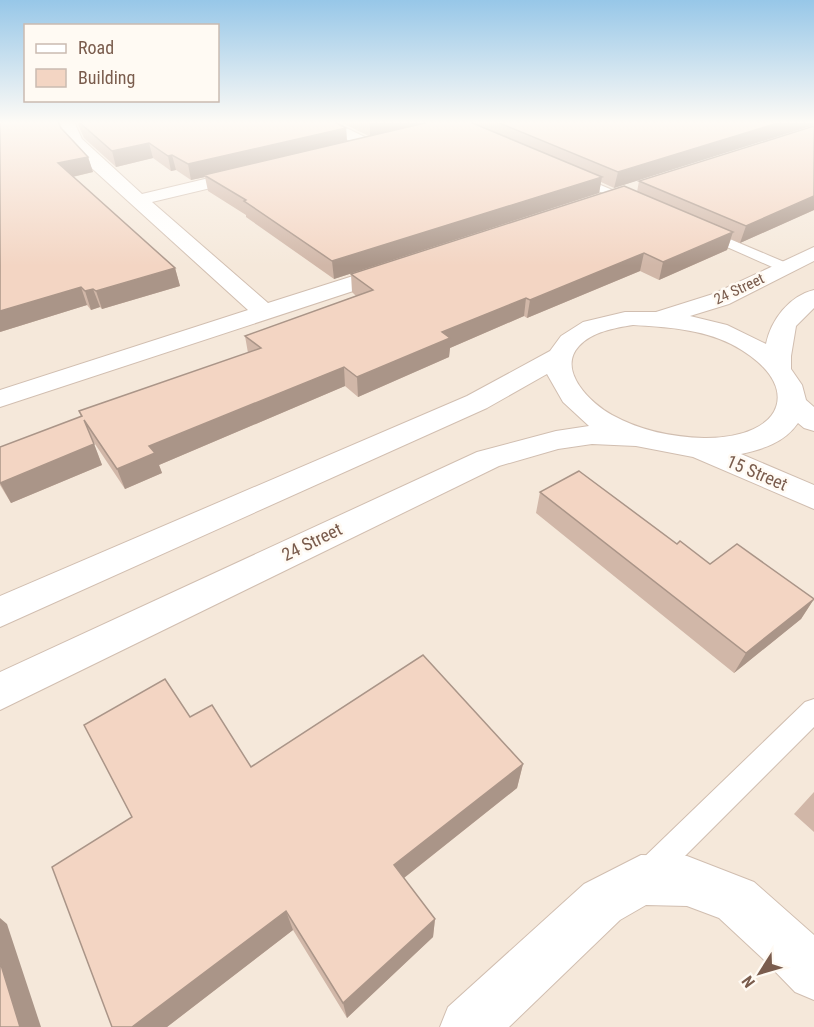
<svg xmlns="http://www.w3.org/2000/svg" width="814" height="1027" viewBox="0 0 814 1027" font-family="'Roboto Condensed',sans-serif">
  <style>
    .residential { fill: #f5e8da }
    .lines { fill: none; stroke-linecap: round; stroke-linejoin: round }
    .service-casing { stroke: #d1beb0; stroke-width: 2 }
    .minor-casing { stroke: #d1beb0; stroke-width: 2 }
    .tertiary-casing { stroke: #d1beb0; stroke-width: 2 }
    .service { fill: #fff; fill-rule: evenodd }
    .minor { fill: #fff; fill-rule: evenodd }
    .tertiary { fill: #fff; fill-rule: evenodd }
    .wall { fill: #d1b7a8 }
    .shaded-wall { fill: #aa9588 }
    .building { fill: #f3d5c3; stroke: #aa9588; stroke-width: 1.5 }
    .labels { text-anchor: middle; stroke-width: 5; stroke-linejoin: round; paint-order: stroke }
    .far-street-label { font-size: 15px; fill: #7a5c4d; stroke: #fffaf3 }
    .street-label { font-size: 18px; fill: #7a5c4d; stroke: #fffaf3 }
  </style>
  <rect width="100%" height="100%" fill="#fdf6ec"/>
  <path class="residential" d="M0 122H814V1027H0Z"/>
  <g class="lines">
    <g class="service-casing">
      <path id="service" d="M577 175 636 200 638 202 632 205 628 204 573 180V176Z
        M706 229 789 264 790 267 784 271 779 270 702 236V230Z
        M814 699V727L657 884 647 889 637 884 632 874 637 864 805 702Z"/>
    </g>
    <g class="minor-casing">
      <path id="minor" d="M59 122H74L82 139 142 194 251 168 257 169 260 173 257 177 152 202 268 303 394 263 402 265 405 270 402 275 0 407V390L248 310 85 162 67 141Z
        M314 122H334L373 141 375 144 373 147H361Z
        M641 855 687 856 754 882 814 935V1000L795 992 762 958 719 918 687 906 646 905 620 920 509 1027H440L448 1007 584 884Z"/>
    </g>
    <g class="tertiary-casing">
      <path id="tertiary" d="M814 247V261L729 304 690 316 727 325 766 344C771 320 789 296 814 290V308L796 326 791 356V369L802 385 806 400 814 407V431L804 428 798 423C784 443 763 449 741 454L814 485V509L693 457 636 446 592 444 558 449 499 466 0 710V672L477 452 556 431 589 426 563 402 547 374 487 408 0 627V596L467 396 550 351 561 336 583 322 625 312H656L713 294ZM633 325C666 327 701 329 731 344 806 383 786 439 704 438 672 437 641 431 612 415 592 404 556 371 579 346 592 332 614 328 633 325Z"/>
    </g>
    <use href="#service" class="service"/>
    <use href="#minor" class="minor"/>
    <use href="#tertiary" class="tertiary"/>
  </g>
  <path class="wall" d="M77 122H335L346 128 347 141 369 136 340 122H814L614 188 601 182 599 193 334 279 246 217V215L208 191 205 177 191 180 176 170 171 171 153 158 116 167 84 138Z
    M814 126V210L740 243 731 239 727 250 659 280 640 271 527 318 524 316 450 348 449 357 358 397 345 386 159 465 162 473 125 489 93 441 102 465 11 503 0 485V447L81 417 79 411 248 353 245 336 356 296 352 292 351 274 637 192 639 181Z
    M61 128 88 157 93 172 73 177 175 268 180 286 102 309 100 307 91 310 87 305 0 332Z
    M540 492 677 544 710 564 814 599 801 619 734 673 536 513Z
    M190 717 251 767 523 764 517 788 404 878 435 919 433 937 347 1018 293 930 167 1027H112L132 817Z
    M814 792V832L794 814Z"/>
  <path class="shaded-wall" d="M370 122H432L370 137Z
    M781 122H814V125L614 188 618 172Z
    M346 128 347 143 204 175 205 177 191 180 188 164Z
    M149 143 153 158 116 167 112 151Z
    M172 155 176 170 171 171 168 156Z
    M88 157 93 172 63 179 58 163Z
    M602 177 599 193 334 279 332 261Z
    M814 196V210L740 243 746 226Z
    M733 232 727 250 659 280 663 262Z
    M644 253 640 271 527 318 530 300Z
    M175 268 180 286 102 309 96 291Z
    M81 287 87 305 0 332V311Z
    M93 289 100 307 91 310 85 291Z
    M526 298 524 316 450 348 449 357 358 397 357 377 442 332Z
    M344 367 345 386 159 465 162 473 125 489 117 469 149 446Z
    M94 444 102 465 11 503 0 483Z
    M814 599 801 619 734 673 746 653Z
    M523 764 517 788 395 885 394 865Z
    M286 911 293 930 167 1027H132Z
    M0 918 7 924 41 1027H20L0 962Z
    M435 919 433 937 347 1018 343 1003Z"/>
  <path class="building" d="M0 122H58L61 128 88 157 58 163 175 268 96 291 93 289 85 291 81 287 0 311Z
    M79 122H335L346 128 188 164 172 155 168 156 149 143 112 151Z
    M429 122H470L602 177 332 261 244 201 246 200 204 175Z
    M497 122H781L618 172Z
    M814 126V196L746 226 639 181Z
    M624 186 733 232 663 262 644 253 530 300 526 298 442 332 450 338 357 377 344 367 149 446 155 453 117 469 84 420 94 444 0 483V447L82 416 79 411 261 348 245 336 373 290 351 274Z
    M579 471 677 544 680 541 710 564 737 544 814 599 746 653 540 492Z
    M423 655 523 764 394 865 435 919 343 1003 286 911 132 1027H112L52 867 132 817 84 725 165 679 190 717 212 705 251 767Z
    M0 962 20 1027H0Z"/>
  <linearGradient id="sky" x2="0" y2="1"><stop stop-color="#97c7e8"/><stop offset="0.46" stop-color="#fefbf6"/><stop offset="1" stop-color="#fefbf6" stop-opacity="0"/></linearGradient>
  <rect width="814" height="266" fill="url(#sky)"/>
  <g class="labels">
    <g class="far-street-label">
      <text transform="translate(739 289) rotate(-25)" y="5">24 Street</text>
    </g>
    <g class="street-label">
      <text transform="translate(757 473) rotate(23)" y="6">15 Street</text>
      <text transform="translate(312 542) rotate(-26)" y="6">24 Street</text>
    </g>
  </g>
  <rect x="24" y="24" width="195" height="78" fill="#fffaf3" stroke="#cabbb1" stroke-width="1.5"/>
  <rect x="36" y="44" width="30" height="9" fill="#ffffff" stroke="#cabbb1" stroke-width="1.5"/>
  <text x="78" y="54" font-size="18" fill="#7a5c4d">Road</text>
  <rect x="36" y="69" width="30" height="18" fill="#f3d5c3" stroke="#cabbb1" stroke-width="1.5"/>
  <text x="78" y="84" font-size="18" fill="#7a5c4d">Building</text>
  <g transform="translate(760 973) rotate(233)" stroke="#fffaf3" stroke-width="4.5" paint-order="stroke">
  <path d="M0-4.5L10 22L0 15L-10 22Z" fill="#7a5c4d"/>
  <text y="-9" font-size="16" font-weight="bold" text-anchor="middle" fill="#7a5c4d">N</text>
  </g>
</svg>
